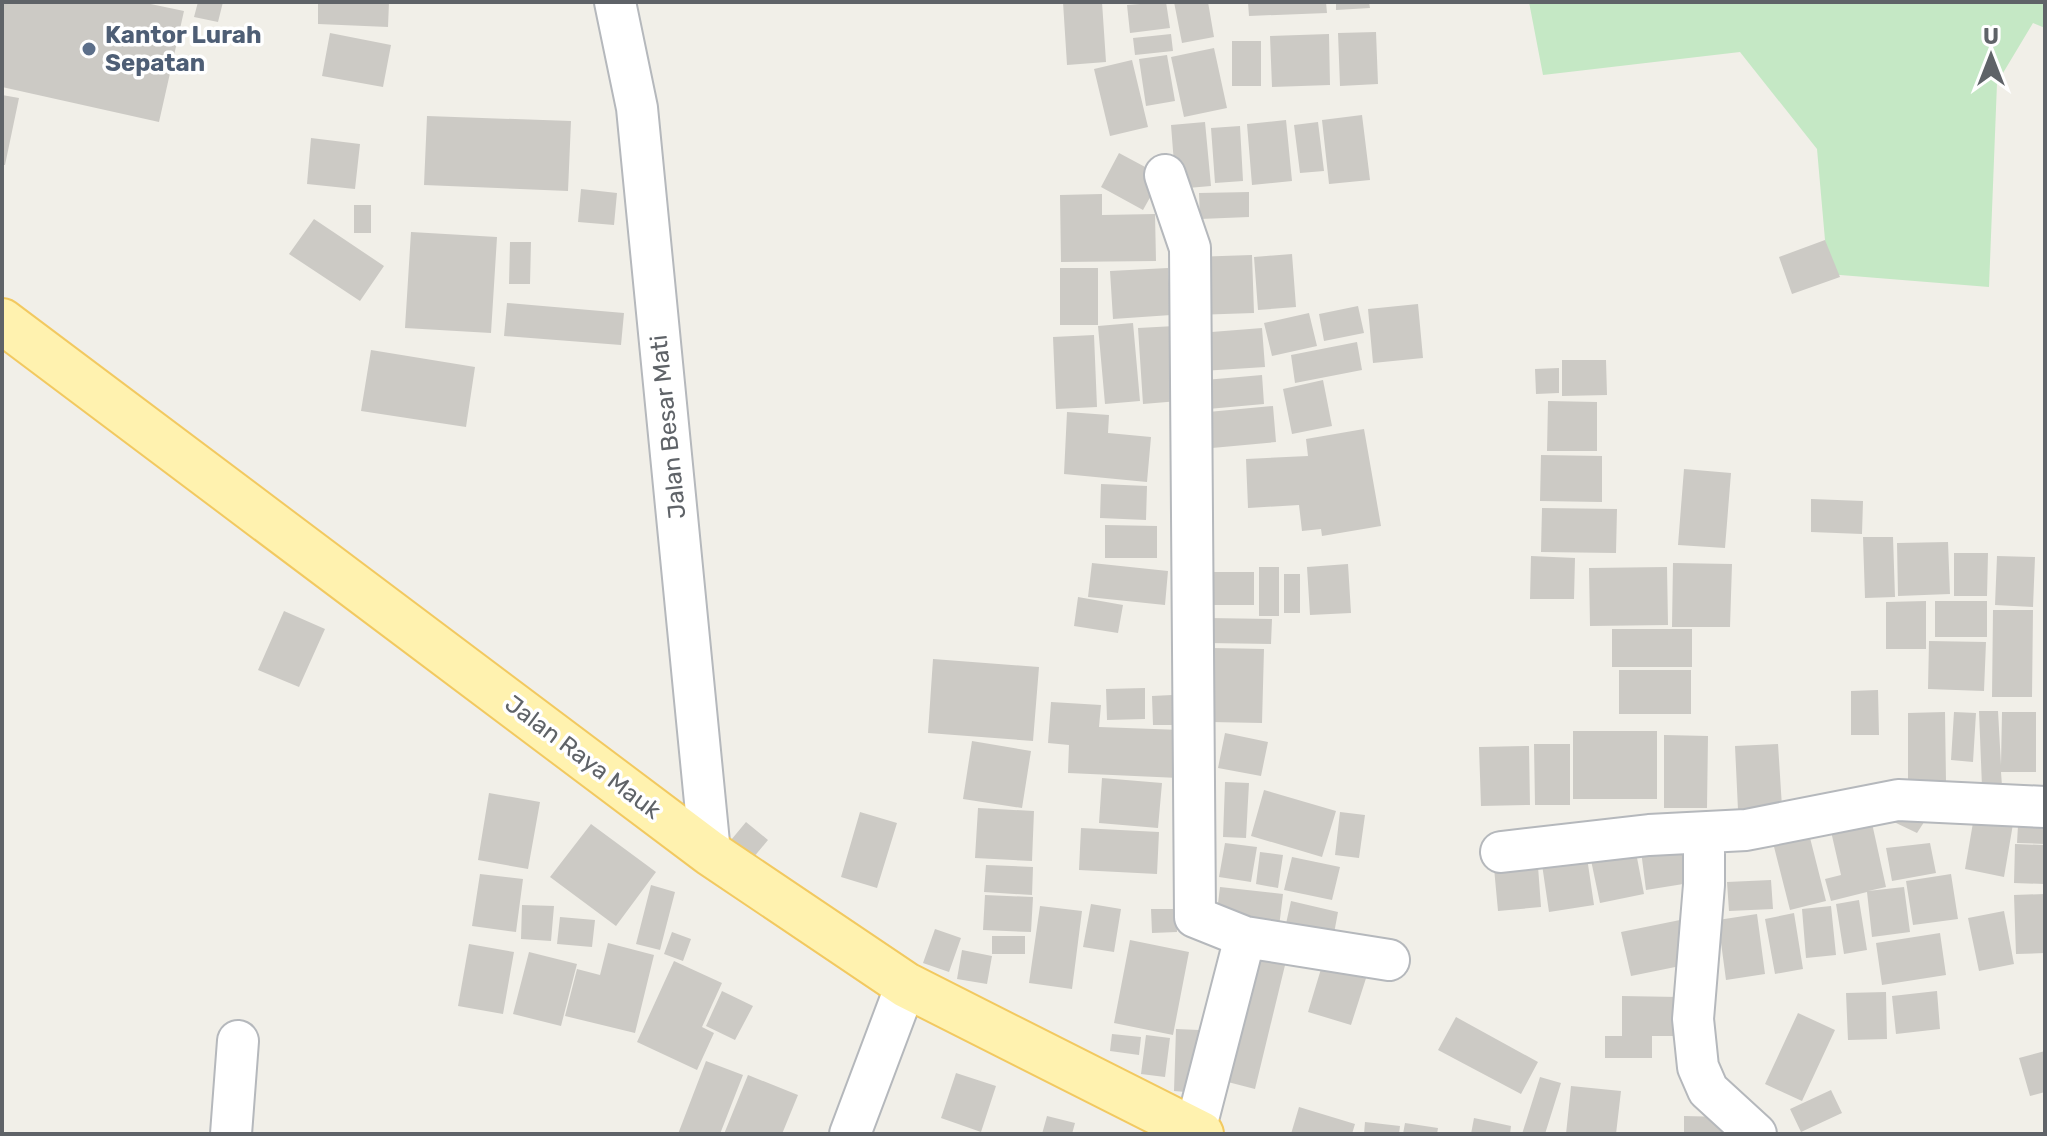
<svg xmlns="http://www.w3.org/2000/svg" width="2047" height="1136" viewBox="0 0 2047 1136" font-family="Rubik,sans-serif">
  <style>
    .green { fill: #c5e8c5 }
    .building { fill: #cccac5 }
    .lines { fill: none; stroke-linecap: round; stroke-linejoin: round }
    .minor-casing { stroke: #b5b8bc; stroke-width: 44 }
    .primary-casing { stroke: #f2c960; stroke-width: 48 }
    .minor { stroke: #fff; stroke-width: 40 }
    .primary { stroke: #fff2af; stroke-width: 44 }
    .service-dot { fill: #5c6f8a; stroke: #fff; stroke-width: 3 }
    .labels { text-anchor: middle; stroke-width: 7; stroke-linejoin: round; paint-order: stroke }
    .service-label { font-size: 24px; font-weight: bold; fill: #4e5e75; stroke: #fff; text-anchor: start }
    .street-label { font-size: 24px; fill: #5f6368; stroke: #fff }
  </style>
  <rect width="100%" height="100%" fill="#f1efe8"/>
  <path class="green" d="M1529 2H2045V28L2033 23 1997 83 1989 287 1828 274 1817 149 1740 52 1543 75Z"/>
  <path class="building" d="M2 2H141L184 11 159 122 2 87Z
    M198 2H223L218 22 194 17Z
    M318 2H389L388 27 318 24Z
    M1063 2H1102L1106 62 1067 65Z
    M1166 2 1170 28 1130 33 1127 5Z
    M1174 2H1208L1214 37 1182 43Z
    M1248 2H1326L1327 13 1249 16Z
    M1336 2H1369L1370 8 1336 10Z
    M1376 32 1378 84 1340 86 1338 33Z
    M330 33 391 45 383 87 322 76Z
    M1171 34 1173 51 1135 55 1133 38Z
    M1329 34 1330 85 1272 87 1270 36Z
    M1232 41H1261V86H1232Z
    M1214 48 1227 108 1184 117 1171 57Z
    M1167 55 1175 101 1146 106 1139 59Z
    M1132 60 1148 127 1110 136 1094 69Z
    M2 95 19 98 5 165H2Z
    M1362 115 1370 180 1329 184 1322 120Z
    M427 116 571 121 568 191 424 185Z
    M1286 120 1292 181 1252 185 1247 124Z
    M1205 122 1211 186 1176 189 1171 125Z
    M1318 122 1324 171 1300 173 1294 125Z
    M1240 126 1243 181 1215 183 1211 128Z
    M311 138 360 144 355 189 307 184Z
    M1119 153 1162 176 1143 210 1101 187Z
    M581 189 617 193 614 225 578 222Z
    M1249 192V217L1200 219 1199 193Z
    M1102 194V215L1155 214 1156 261 1061 262 1060 195Z
    M354 205H371V233H354Z
    M314 219 384 266 360 301 289 254Z
    M411 232 497 237 491 333 405 328Z
    M1825 240 1840 277 1792 294 1779 257Z
    M510 242H531L530 284H509Z
    M1292 254 1296 307 1258 310 1254 257Z
    M1252 255 1254 313 1194 315 1192 257Z
    M1060 268H1098V325H1060Z
    M1168 268 1171 315 1113 319 1110 271Z
    M507 303 624 313 621 345 504 336Z
    M1418 304 1423 358 1373 363 1368 309Z
    M1358 306 1364 333 1324 341 1319 314Z
    M1309 313 1317 346 1272 356 1264 323Z
    M1133 323 1140 401 1105 404 1098 326Z
    M1175 326 1179 401 1143 404 1138 328Z
    M1262 328 1265 367 1202 371 1199 333Z
    M1094 335 1097 407 1056 409 1053 337Z
    M1357 342 1362 370 1295 383 1291 355Z
    M371 350 475 367 466 427 361 411Z
    M1562 360H1606L1607 395 1562 396Z
    M1559 368V393L1536 394 1535 369Z
    M1262 375 1264 404 1208 409 1205 380Z
    M1323 380 1332 426 1292 434 1283 389Z
    M1548 401 1597 402V451H1547Z
    M1273 406 1276 442 1212 448 1208 412Z
    M1067 412 1109 415 1108 433 1151 437 1147 482 1064 474Z
    M1364 429 1381 526 1322 536 1321 529 1302 531 1299 505 1248 508 1246 459 1308 456 1306 439Z
    M1541 455 1602 456V502L1540 501Z
    M1684 469 1731 473 1725 548 1678 545Z
    M1101 484 1147 486 1146 520 1100 518Z
    M1811 499 1863 501 1862 534 1811 532Z
    M1542 508 1617 509 1616 553 1541 552Z
    M1105 525 1157 526V558H1105Z
    M1863 537H1893L1895 597 1865 598Z
    M1948 542 1950 594 1898 596 1897 543Z
    M1954 553H1988L1987 596H1954Z
    M1531 556 1575 558 1574 599H1530Z
    M1997 556 2035 557 2033 607 1995 605Z
    M1092 563 1168 571 1165 605 1088 597Z
    M1673 563 1732 564 1730 627H1672Z
    M1348 564 1351 613 1310 615 1307 567Z
    M1259 567H1279V616H1259Z
    M1667 567 1668 625 1590 626 1589 568Z
    M1196 572H1254V605H1196Z
    M1284 574H1300V613H1284Z
    M1078 597 1123 605 1118 633 1074 626Z
    M1926 601V649H1886V602Z
    M1935 601H1987V637H1935Z
    M1993 610H2033L2032 697H1992Z
    M284 611 325 629 299 687 258 670Z
    M1208 618 1272 619 1271 644 1208 643Z
    M1612 629H1692V667H1612Z
    M1929 641 1986 642 1984 691 1928 689Z
    M1211 648 1264 649 1262 723 1210 722Z
    M933 659 1039 667 1033 741 928 733Z
    M1619 670H1691V714H1619Z
    M1145 688V719L1107 720 1106 689Z
    M1878 690 1879 735H1851V691Z
    M1172 695V725H1153L1152 696Z
    M1051 702 1101 705 1099 727 1181 730 1179 778 1068 773 1069 745 1048 743Z
    M1979 711H1998L2001 765 2002 712H2036V772H2001L2002 786 1982 787Z
    M1945 712 1946 782H1908V713Z
    M1954 712 1976 713 1973 762 1951 760Z
    M1573 731H1657V799H1573Z
    M1225 733 1268 742 1261 776 1218 768Z
    M1664 735 1708 736 1707 808H1664Z
    M972 741 1031 751 1022 808 963 799Z
    M1534 744H1570V805H1535Z
    M1778 744 1782 807 1738 810 1735 746Z
    M1529 746 1530 805 1481 806 1479 747Z
    M1102 778 1162 783 1158 828 1099 823Z
    M1225 782 1249 783 1246 838 1223 837Z
    M1264 790 1336 811 1322 857 1251 836Z
    M489 793 540 802 528 869 478 860Z
    M1868 805 1886 887 1868 891 1904 887 1910 932 1872 937 1867 892 1831 901 1825 879 1841 875 1827 814Z
    M1904 805 1928 816 1917 833 1894 822Z
    M978 808 1034 811 1032 861 975 858Z
    M2019 808 2045 809V844L2017 843Z
    M1975 811 2014 818 2004 877 1965 869Z
    M860 812 897 823 877 888 841 877Z
    M1340 812 1365 815 1359 858 1335 855Z
    M746 822 768 840 753 858 731 840Z
    M1806 822 1826 901 1790 910 1770 831Z
    M591 824 656 872 616 926 550 877Z
    M1081 828 1159 832 1157 874 1079 870Z
    M1696 836 1702 881 1646 890 1640 843Z
    M1633 837 1644 894 1600 903 1588 846Z
    M1225 843 1257 847 1251 882 1219 877Z
    M1930 843 1936 873 1892 881 1886 848Z
    M1585 844 1594 905 1549 912 1540 851Z
    M2015 844 2045 845V884L2014 883Z
    M1260 852 1283 855 1278 888 1256 884Z
    M1537 853 1541 907 1498 911 1493 857Z
    M1292 857 1340 867 1332 900 1284 890Z
    M986 865 1033 867 1032 895 984 892Z
    M480 874 523 879 516 932 472 926Z
    M1951 874 1958 919 1913 925 1906 881Z
    M1771 880 1773 909 1729 911 1727 882Z
    M651 885 675 892 660 950 636 944Z
    M1220 887 1283 894 1279 927 1216 920Z
    M2045 894V953L2016 954 2014 895Z
    M985 895 1033 897 1031 932 983 930Z
    M1859 900 1867 950 1844 954 1836 904Z
    M1291 901 1338 912 1332 944 1284 933Z
    M1091 904 1121 909 1114 952 1083 947Z
    M522 905 554 906 551 941 521 939Z
    M1040 906 1082 911 1072 989 1029 983Z
    M1831 906 1836 955 1806 958 1802 909Z
    M1151 909H1176L1177 932 1152 933Z
    M2004 911 2014 964 1979 971 1968 918Z
    M1794 913 1803 969 1775 974 1765 919Z
    M1757 914 1765 974 1726 980 1718 920Z
    M560 917 595 920 592 947 557 944Z
    M1680 920 1690 964 1631 976 1621 932Z
    M935 929 961 938 949 972 923 963Z
    M672 932 691 939 683 961 664 954Z
    M1940 933 1946 975 1882 985 1876 943Z
    M992 936H1025V954H992Z
    M1130 940 1189 952 1173 1035 1114 1023Z
    M608 943 654 955 635 1033 565 1016 577 969 600 975Z
    M469 944 514 952 503 1014 458 1006Z
    M1256 949 1287 957 1255 1089 1224 1081Z
    M962 950 992 956 987 984 957 979Z
    M529 952 577 964 561 1026 513 1014Z
    M1324 959 1368 972 1351 1025 1308 1012Z
    M674 961 722 983 702 1027 714 1033 697 1070 637 1042Z
    M722 991 753 1006 735 1040 706 1026Z
    M1937 991 1940 1029 1896 1034 1892 996Z
    M1886 992 1887 1039 1848 1040 1846 993Z
    M1622 996 1679 997 1678 1036H1652V1058H1605V1036H1622Z
    M1798 1013 1835 1030 1802 1101 1765 1084Z
    M1456 1017 1538 1062 1521 1094 1438 1050Z
    M1176 1029 1199 1030 1197 1093 1174 1091Z
    M1112 1034 1141 1037 1139 1055 1110 1051Z
    M1146 1035 1170 1038 1165 1077 1141 1074Z
    M2045 1051V1092L2030 1096 2019 1058Z
    M706 1061 743 1075 720 1134H678Z
    M956 1073 996 1086 981 1132 941 1118Z
    M748 1075 798 1095 782 1134H724Z
    M1540 1077 1561 1083 1545 1134H1522Z
    M1571 1086 1621 1091 1616 1134H1566Z
    M1831 1090 1842 1113 1801 1132 1790 1109Z
    M1299 1107 1355 1124 1352 1134H1291Z
    M1047 1116 1075 1123 1072 1134H1042Z
    M1684 1116 1725 1117V1134H1684Z
    M1474 1118 1511 1126 1510 1134H1471Z
    M1365 1122 1400 1126 1399 1134H1364Z
    M1405 1123 1438 1128 1437 1134H1403Z"/>
  <g class="lines">
    <g class="minor-casing">
      <path id="minor" d="M615 2 637 108 710 853
        M1165 175 1190 248 1195 917 1245 937 1389 960
        M1704 833V885L1693 1019 1698 1067 1708 1090 1756 1134
        M1501 852 1649 835 1746 830 1898 800 2045 807
        M1195 1131 1245 937
        M231 1134 238 1041
        M850 1134 906 985"/>
    </g>
    <g class="primary-casing">
      <path id="primary" d="M2 321 710 853 906 985 1201 1134"/>
    </g>
    <use href="#minor" class="minor"/>
    <use href="#primary" class="primary"/>
  </g>
  <circle class="service-dot" cx="89" cy="49" r="8"/>
  <g class="labels">
    <g class="service-label">
      <text x="105" y="43">Kantor Lurah<tspan x="105" dy="28">Sepatan</tspan></text>
    </g>
    <g class="street-label">
      <text transform="translate(668 427) rotate(-96)" y="8">Jalan Besar Mati</text>
      <text transform="translate(583 757) rotate(37)" y="8">Jalan Raya Mauk</text>
    </g>
  </g>
  <rect width="2047" height="1136" fill="none" stroke="#5f6368" stroke-width="8"/>
  <g transform="translate(1991 56)" stroke="#ffffff" stroke-width="6" paint-order="stroke">
  <path d="M0-6L14 30L0 20L-14 30Z" fill="#5f6368"/>
  <text y="-12" font-size="22" font-weight="bold" text-anchor="middle" fill="#5f6368">U</text>
  </g>
</svg>
